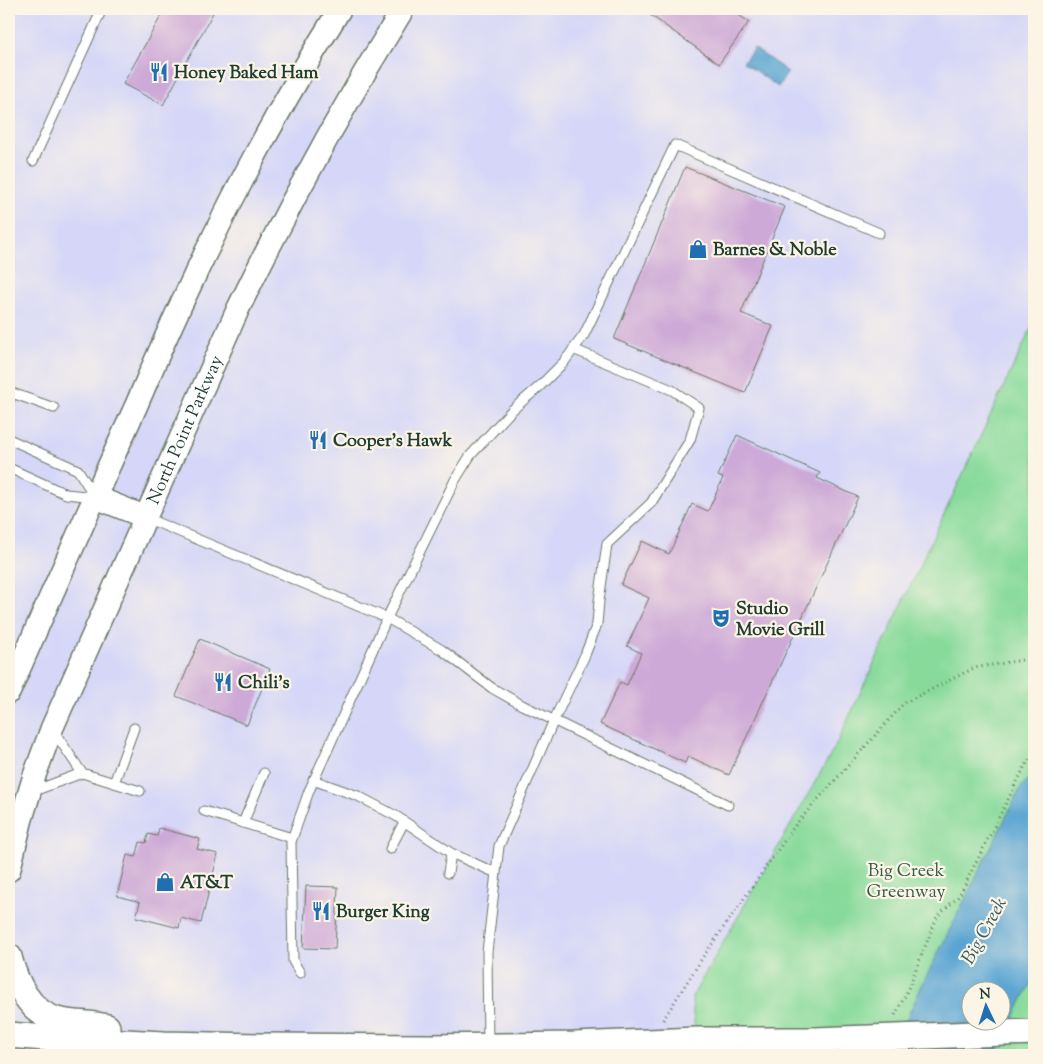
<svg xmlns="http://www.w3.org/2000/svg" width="1043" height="1064" viewBox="0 0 1043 1064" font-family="'Sorts Mill Goudy',serif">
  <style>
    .built { fill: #d6d7f8 }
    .green { fill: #88da9b; stroke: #548c68; fill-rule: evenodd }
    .water { fill: #5ca5d3; stroke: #3e7184; fill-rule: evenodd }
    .building { fill: #cda9d7 }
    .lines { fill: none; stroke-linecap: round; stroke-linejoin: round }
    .service-casing { stroke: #687766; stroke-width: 11 }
    .tertiary-casing { stroke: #687766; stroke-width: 25 }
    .secondary-casing { stroke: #687766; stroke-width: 28 }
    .path { stroke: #687766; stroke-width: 3; stroke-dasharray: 1 4; stroke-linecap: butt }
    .service { stroke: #fff; stroke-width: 9 }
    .tertiary { stroke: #fff; stroke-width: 22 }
    .secondary { stroke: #fff; stroke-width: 25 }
    .secondary-bridge-casing { stroke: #687766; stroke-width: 28; stroke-linecap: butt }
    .secondary-bridge { stroke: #fff; stroke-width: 25 }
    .labels { text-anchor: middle; stroke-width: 4.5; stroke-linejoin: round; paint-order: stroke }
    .poi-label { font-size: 18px; font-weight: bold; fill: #1f3d34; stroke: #fcf5e5; text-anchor: start }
    .street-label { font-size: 18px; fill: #1f3d34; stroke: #fcf5e5 }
    .park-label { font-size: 18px; fill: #345c49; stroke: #fcf5e5 }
    .water-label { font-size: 19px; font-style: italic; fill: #315c64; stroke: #fcf5e5 }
  </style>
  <rect width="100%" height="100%" fill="#fcf5e5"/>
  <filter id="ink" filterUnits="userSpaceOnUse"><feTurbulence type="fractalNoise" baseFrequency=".02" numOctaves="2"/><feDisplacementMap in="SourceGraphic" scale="10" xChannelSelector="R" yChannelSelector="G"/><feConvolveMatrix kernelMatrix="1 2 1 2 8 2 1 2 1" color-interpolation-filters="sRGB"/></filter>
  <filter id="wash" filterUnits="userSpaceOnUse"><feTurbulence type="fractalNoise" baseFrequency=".0096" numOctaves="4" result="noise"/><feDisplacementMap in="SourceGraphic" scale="20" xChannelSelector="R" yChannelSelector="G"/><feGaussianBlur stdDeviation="1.12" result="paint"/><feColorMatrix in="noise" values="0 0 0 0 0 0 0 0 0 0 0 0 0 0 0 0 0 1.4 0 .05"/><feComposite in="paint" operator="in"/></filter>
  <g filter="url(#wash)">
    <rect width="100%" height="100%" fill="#f1e2c4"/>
    <path class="built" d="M9 9H1034V645L771 1055H9Z"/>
    <path class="green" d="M1034 322V1055H698C697 1036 692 1017 692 997L834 749ZM970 992H1000V1022H970Z"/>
    <path class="water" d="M754 48 788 72 778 87 743 62Z
      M1034 773V977L995 1055H890L923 983 1021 787ZM970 992H1000V1022H970Z"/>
    <g id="blocks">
      <path class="building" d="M165 9H215L163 105 123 84Z
        M642 9H730L749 22 719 64Z
        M685 167 785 207 741 313 773 326 745 393 614 339Z
        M737 435 820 473 817 478 858 497 729 775 688 756 685 763 600 724 620 682 627 685 641 653 627 646 649 598 621 585 642 541 669 554 692 504 708 511 723 478 718 476Z
        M200 639 270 669 247 725 176 696Z
        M159 828 200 839 197 849 218 854 201 923 181 918 179 928 136 917 140 902 117 896 127 855 136 857 140 842 146 843 148 834 157 836Z
        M306 886 338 887 335 949 303 948Z"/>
    </g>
  </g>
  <g filter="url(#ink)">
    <use href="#blocks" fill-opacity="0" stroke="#687766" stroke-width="1"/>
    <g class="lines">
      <g class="service-casing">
        <path id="service" d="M33 161 102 9
          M9 402 12 393 54 408
          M9 439 78 470 93 494
          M9 468 66 494 95 497
          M146 518 387 618 442 650 492 688 522 705 728 805
          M53 730 82 773
          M313 780 358 796 396 816 451 853 496 873
          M114 783 134 728
          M31 792 82 773 140 791
          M204 811 292 838
          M243 823 264 773
          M390 849 404 822
          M448 873 451 853
          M300 973 293 961 291 842 309 791 387 618 455 480 470 456 512 410 539 387 564 362 584 335 675 145 879 233
          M488 1046 487 952 499 846 554 720 585 655 597 624 599 601 607 544 651 503 690 440 699 408 672 390 573 349"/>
      </g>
      <g class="tertiary-casing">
        <g id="tertiary">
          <path d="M95 497 145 517"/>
          <path d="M9 692C50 597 93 501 136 406 152 369 168 331 186 294 231 197 283 100 340 9"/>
          <path id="s1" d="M9 870 21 820 35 774 52 728 238 309C288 206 343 106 403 9"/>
        </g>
      </g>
      <g class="secondary-casing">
        <path id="secondary" d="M9 957C15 982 30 1013 57 1020 73 1024 90 1023 107 1027
          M9 1035 45 1038 164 1044 260 1046 432 1047 574 1045 697 1040H815"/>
      </g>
      <path class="path" d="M895 1015 906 994 937 917 959 896 1025 766 1034 755
        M663 1020 703 957 796 824 904 703 974 668 1034 658"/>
      <use href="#service" class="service"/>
      <use href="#tertiary" class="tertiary"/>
      <use href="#secondary" class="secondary"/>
      <g class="secondary-bridge-casing">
        <path id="secondary-bridge" d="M815 1040 1034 1032"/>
      </g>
      <use href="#secondary-bridge" class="secondary-bridge"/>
    </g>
  </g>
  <defs>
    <g id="restaurant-bare" transform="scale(1.5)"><path d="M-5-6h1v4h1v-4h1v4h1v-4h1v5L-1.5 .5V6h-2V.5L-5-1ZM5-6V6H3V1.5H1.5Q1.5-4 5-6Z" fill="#1f6fb2" stroke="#fcf5e5" stroke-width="2.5" paint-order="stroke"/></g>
    <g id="shop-bare" transform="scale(1.5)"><path d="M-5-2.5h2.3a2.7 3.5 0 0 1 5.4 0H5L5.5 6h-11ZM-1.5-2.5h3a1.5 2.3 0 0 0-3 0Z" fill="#1f6fb2" stroke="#fcf5e5" stroke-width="2.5" paint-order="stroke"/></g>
    <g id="theatre-bare" transform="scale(1.5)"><path d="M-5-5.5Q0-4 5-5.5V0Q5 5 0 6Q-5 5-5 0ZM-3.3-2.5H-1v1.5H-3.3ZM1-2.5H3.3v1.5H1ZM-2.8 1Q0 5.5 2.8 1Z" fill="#1f6fb2" stroke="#fcf5e5" stroke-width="2.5" paint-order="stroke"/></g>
  </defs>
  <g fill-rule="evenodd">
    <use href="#restaurant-bare" x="159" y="72"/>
    <use href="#shop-bare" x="698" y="249"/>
    <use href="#restaurant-bare" x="318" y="440"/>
    <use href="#theatre-bare" x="721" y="618"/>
    <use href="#restaurant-bare" x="223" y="682"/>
    <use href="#shop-bare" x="165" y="882"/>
    <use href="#restaurant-bare" x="321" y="911"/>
  </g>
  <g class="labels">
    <g class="poi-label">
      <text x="174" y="78">Honey Baked Ham</text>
      <text x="713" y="255">Barnes &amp; Noble</text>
      <text x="333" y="446">Cooper's Hawk</text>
      <text x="736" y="614">Studio<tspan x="736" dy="21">Movie Grill</tspan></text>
      <text x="238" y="688">Chili's</text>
      <text x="180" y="888">AT&amp;T</text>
      <text x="336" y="917">Burger King</text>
    </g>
    <g class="street-label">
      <text dy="6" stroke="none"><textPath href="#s1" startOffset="475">North Point Parkway</textPath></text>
    </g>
    <g class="park-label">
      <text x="906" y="876">Big Creek<tspan x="906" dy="21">Greenway</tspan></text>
    </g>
    <g class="water-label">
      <text transform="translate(983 930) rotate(-61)" y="7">Big Creek</text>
    </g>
  </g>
  <rect width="1043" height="1064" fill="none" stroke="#fcf5e5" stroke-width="30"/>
  <g transform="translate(986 1006) rotate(356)"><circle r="24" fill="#fcf5e5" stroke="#a4ab9e"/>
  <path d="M0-4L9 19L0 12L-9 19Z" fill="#1f6fb2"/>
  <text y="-8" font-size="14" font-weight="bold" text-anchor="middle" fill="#1f3d34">N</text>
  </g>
</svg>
